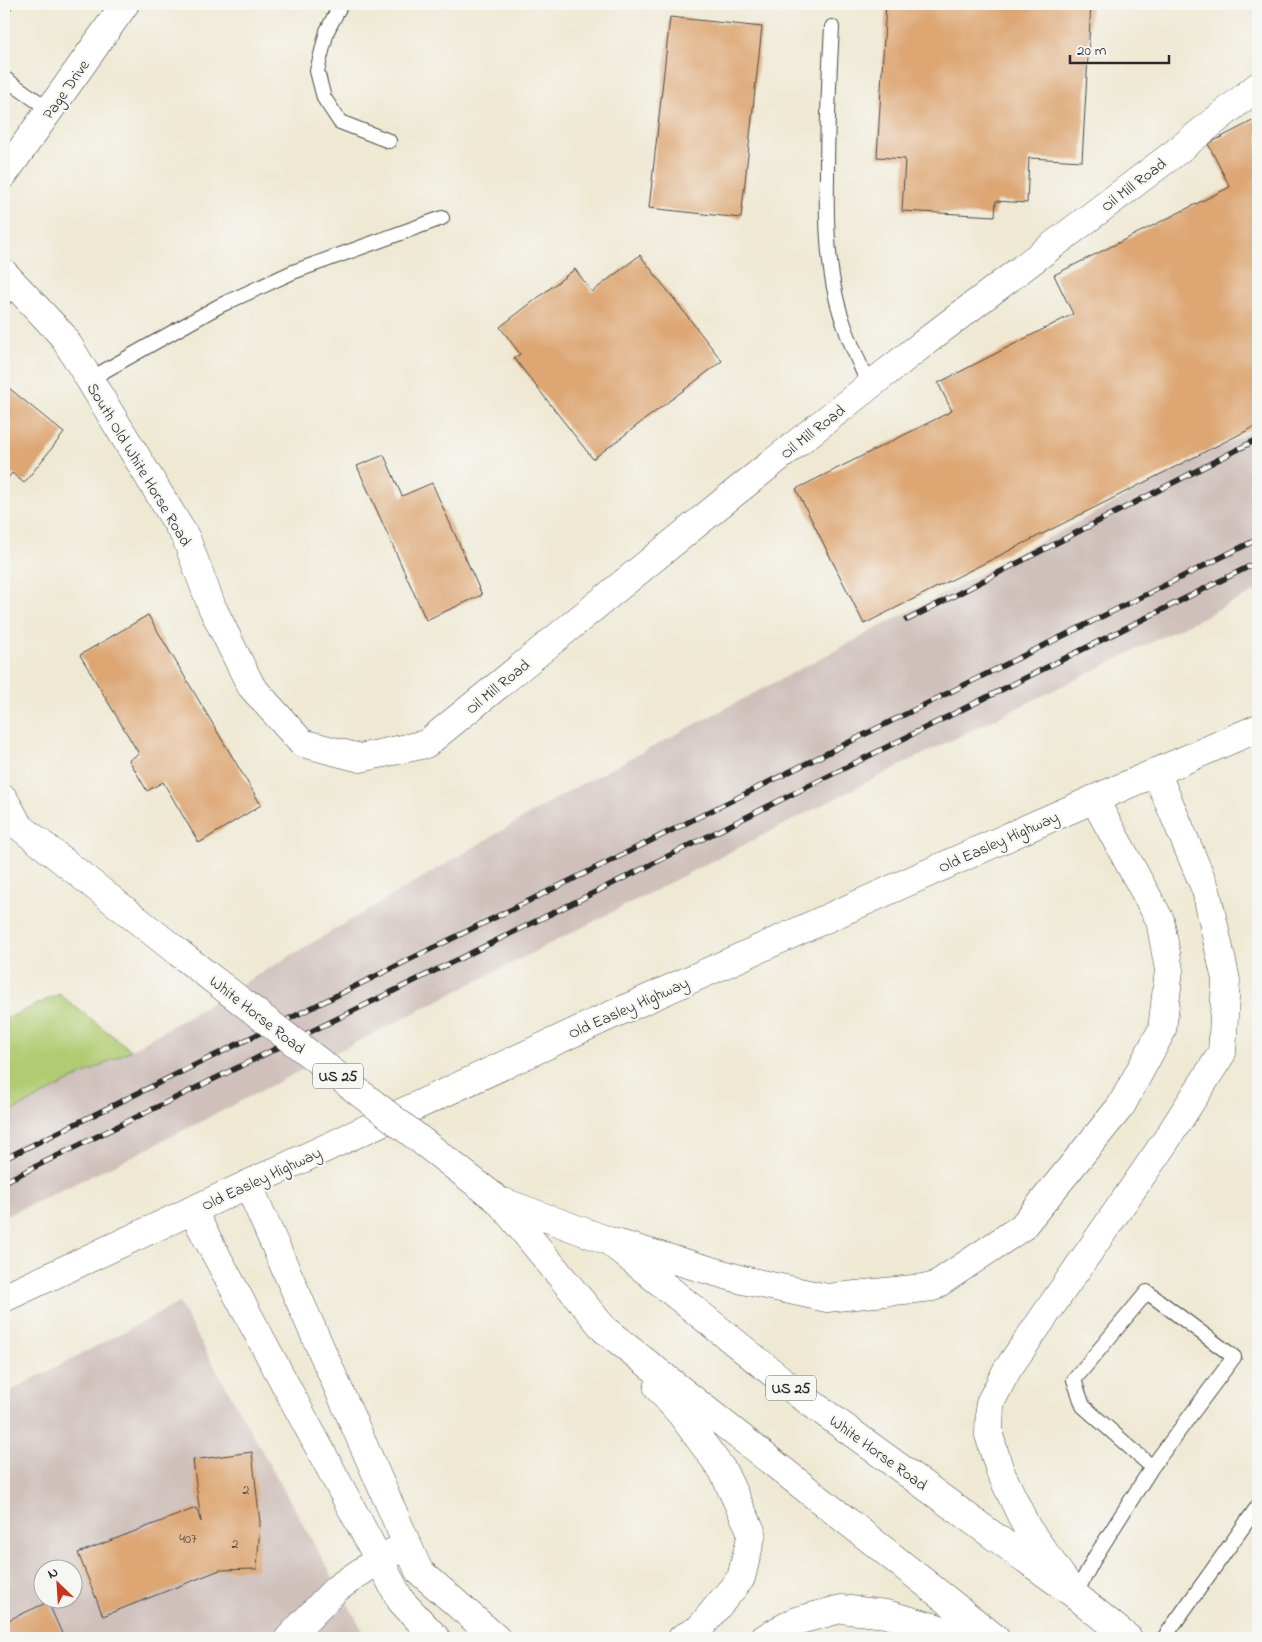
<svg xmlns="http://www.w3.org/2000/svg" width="1262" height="1642" viewBox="0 0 1262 1642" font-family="'Indie Flower',sans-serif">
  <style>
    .industrial { fill: #cfc0bb; fill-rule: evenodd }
    .green { fill: #b0cb71; stroke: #6e7b4e }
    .building { fill: #dda673 }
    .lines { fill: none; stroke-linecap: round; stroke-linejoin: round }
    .lane-casing { stroke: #484844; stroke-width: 16 }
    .street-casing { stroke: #484844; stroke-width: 29 }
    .secondary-casing { stroke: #484844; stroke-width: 29 }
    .highway-casing { stroke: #484844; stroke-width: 29 }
    .lane { stroke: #fff; stroke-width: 14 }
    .street { stroke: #fff; stroke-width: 28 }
    .secondary { stroke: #fff; stroke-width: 28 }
    .highway { stroke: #fff; stroke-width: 28 }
    .rail-casing { stroke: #2b2b2b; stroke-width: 5.5 }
    .rail { stroke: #f6f6f2; stroke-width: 4; stroke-dasharray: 11; stroke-linecap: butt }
    .highway-bridge-casing { stroke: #484844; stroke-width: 29; stroke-linecap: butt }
    .highway-bridge { stroke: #fff; stroke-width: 28 }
    .labels { text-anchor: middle; stroke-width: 4.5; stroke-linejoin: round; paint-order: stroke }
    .number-label { font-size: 14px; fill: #584a3d }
    .shield { fill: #f6f6f2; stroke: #686867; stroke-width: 1 }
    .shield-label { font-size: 15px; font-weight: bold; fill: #2b2b2b }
    .street-label { font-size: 16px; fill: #2b2b2b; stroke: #f6f6f2 }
  </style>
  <rect width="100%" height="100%" fill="#f6f6f2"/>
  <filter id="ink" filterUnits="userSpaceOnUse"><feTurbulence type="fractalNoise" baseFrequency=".02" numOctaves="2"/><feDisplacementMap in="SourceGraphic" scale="10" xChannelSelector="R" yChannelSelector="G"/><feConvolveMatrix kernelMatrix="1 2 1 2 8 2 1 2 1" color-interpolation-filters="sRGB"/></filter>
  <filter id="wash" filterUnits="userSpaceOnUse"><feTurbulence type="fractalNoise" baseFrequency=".0096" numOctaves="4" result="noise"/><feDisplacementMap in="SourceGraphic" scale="20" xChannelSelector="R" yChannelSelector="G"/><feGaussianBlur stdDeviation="1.12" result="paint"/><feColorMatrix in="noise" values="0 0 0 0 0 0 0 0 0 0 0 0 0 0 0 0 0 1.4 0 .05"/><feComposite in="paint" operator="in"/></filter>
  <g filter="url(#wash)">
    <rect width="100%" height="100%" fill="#efe9d4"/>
    <path class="industrial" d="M1258 427V590L903 764 125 1160 4 1217V1115L131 1050 569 791Z
      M179 1303 367 1638H4V1394ZM42 1570H72V1600H42Z"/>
    <path class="green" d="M59 994 131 1050 4 1115V1020Z"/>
    <g id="blocks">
      <path class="building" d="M886 4H1091L1082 161 1029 158 1027 203 996 201 995 216 902 211 905 159 877 157Z
        M670 17 762 27 741 218 649 208Z
        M1258 118V425L864 624 796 489 952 411 938 383 1073 314 1054 275 1230 187 1208 144Z
        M640 255 722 361 593 459 514 358 520 354 500 327 575 269 592 292Z
        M4 384 64 433 24 483 12 473 4 483Z
        M384 455 402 496 432 483 482 595 426 620 357 466Z
        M148 615 261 805 199 843 163 782 147 791 129 760 139 754 80 655Z
        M252 1452 260 1523 257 1569 220 1570 103 1616 78 1553 196 1508 201 1522 193 1460Z
        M48 1602 64 1638H4V1622Z"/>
    </g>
  </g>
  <g filter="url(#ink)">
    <use href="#blocks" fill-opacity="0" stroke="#484844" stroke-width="1"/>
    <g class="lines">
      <g class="lane-casing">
        <path id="lane" d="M341 4 327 31 317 71 324 98 340 122 389 141
          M4 6 5 4
          M832 27C829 78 827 129 827 180 826 219 827 259 836 297 843 328 857 357 869 386
          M4 78 50 110
          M4 299 13 283
          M90 379 219 306 293 272 442 218
          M1075 1595 1095 1557 1152 1467 1234 1357 1147 1292 1074 1380 1083 1406 1152 1467
          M1164 1638 1258 1506"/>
      </g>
      <g class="street-casing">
        <path id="street" d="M4 174 125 4
          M4 273 63 336 186 538 212 607 251 686 302 743 360 758 426 744 733 494 869 386 942 329 1176 152 1258 86
          M289 1638 336 1589 378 1560 407 1545"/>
      </g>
      <g class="secondary-casing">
        <path id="secondary" d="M4 1298 607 1017 1037 824 1258 728"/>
      </g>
      <g class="highway-casing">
        <path id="highway" d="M4 799 19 826 179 953
          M248 1184 419 1571 496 1638
          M498 1200 609 1241 800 1395 1075 1595 1128 1638
          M499 1201 605 1330 995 1638
          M192 1210 401 1601 436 1638
          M609 1241 743 1280 827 1298 933 1287 1022 1227 1121 1106 1162 1030 1169 970 1160 920 1094 799
          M658 1388 681 1414 723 1471 752 1533 741 1578 699 1629 682 1638
          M1075 1595 1027 1528 1000 1471 989 1435 990 1403 1007 1370 1165 1142 1222 1053 1226 980 1206 890 1156 772
          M765 1638 796 1621 841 1609 886 1614 937 1628 960 1638"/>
      </g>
      <use href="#lane" class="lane"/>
      <use href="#street" class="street"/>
      <use href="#secondary" class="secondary"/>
      <use href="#highway" class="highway"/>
      <g class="rail-casing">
        <path id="rail" d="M907 620 1258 439
          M4 1159 618 857 1258 539
          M4 1182 628 876 1258 562"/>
      </g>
      <use href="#rail" class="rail"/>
      <g class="highway-bridge-casing">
        <path id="highway-bridge" d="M179 953 498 1200"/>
      </g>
      <use href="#highway-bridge" class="highway-bridge"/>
    </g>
  </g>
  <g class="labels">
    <g class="number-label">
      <text x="246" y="1494">2</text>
      <text x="188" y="1543">407</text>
      <text x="235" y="1548">2</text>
    </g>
    <g class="shield">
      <rect x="313" y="1063.5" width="50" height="25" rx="4"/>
      <rect x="766" y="1375.5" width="50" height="25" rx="4"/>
    </g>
    <g class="shield-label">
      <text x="338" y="1081">US 25</text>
      <text x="791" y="1393">US 25</text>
    </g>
    <g class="street-label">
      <text transform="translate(65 89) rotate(-55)" y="6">Page Drive</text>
      <text transform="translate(1133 184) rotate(-37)" y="6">Oil Mill Road</text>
      <text transform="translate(812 431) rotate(-38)" y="6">Oil Mill Road</text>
      <text transform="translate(140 464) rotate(59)" y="6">South Old White Horse Road</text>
      <text transform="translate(497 686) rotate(-39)" y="6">Oil Mill Road</text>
      <text transform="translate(998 841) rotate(-24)" y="6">Old Easley Highway</text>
      <text transform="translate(628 1007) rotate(-24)" y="6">Old Easley Highway</text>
      <text transform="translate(258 1014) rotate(38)" y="6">White Horse Road</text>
      <text transform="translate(261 1178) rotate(-25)" y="6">Old Easley Highway</text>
      <text transform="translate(879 1452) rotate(36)" y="6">White Horse Road</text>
    </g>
  </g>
  <rect width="1262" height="1642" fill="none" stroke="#f6f6f2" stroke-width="20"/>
  <g transform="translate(58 1584) rotate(335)"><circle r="24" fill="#f6f6f2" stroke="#a5a5a2"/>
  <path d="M0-4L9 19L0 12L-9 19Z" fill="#c8321e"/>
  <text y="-8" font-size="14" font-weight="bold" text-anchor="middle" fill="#2b2b2b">N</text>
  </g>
  <path d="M1070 55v8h99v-8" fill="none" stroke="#2b2b2b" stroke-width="2.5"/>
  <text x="1077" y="55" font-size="15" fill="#2b2b2b" stroke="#f6f6f2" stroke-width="4" paint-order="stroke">20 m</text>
</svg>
